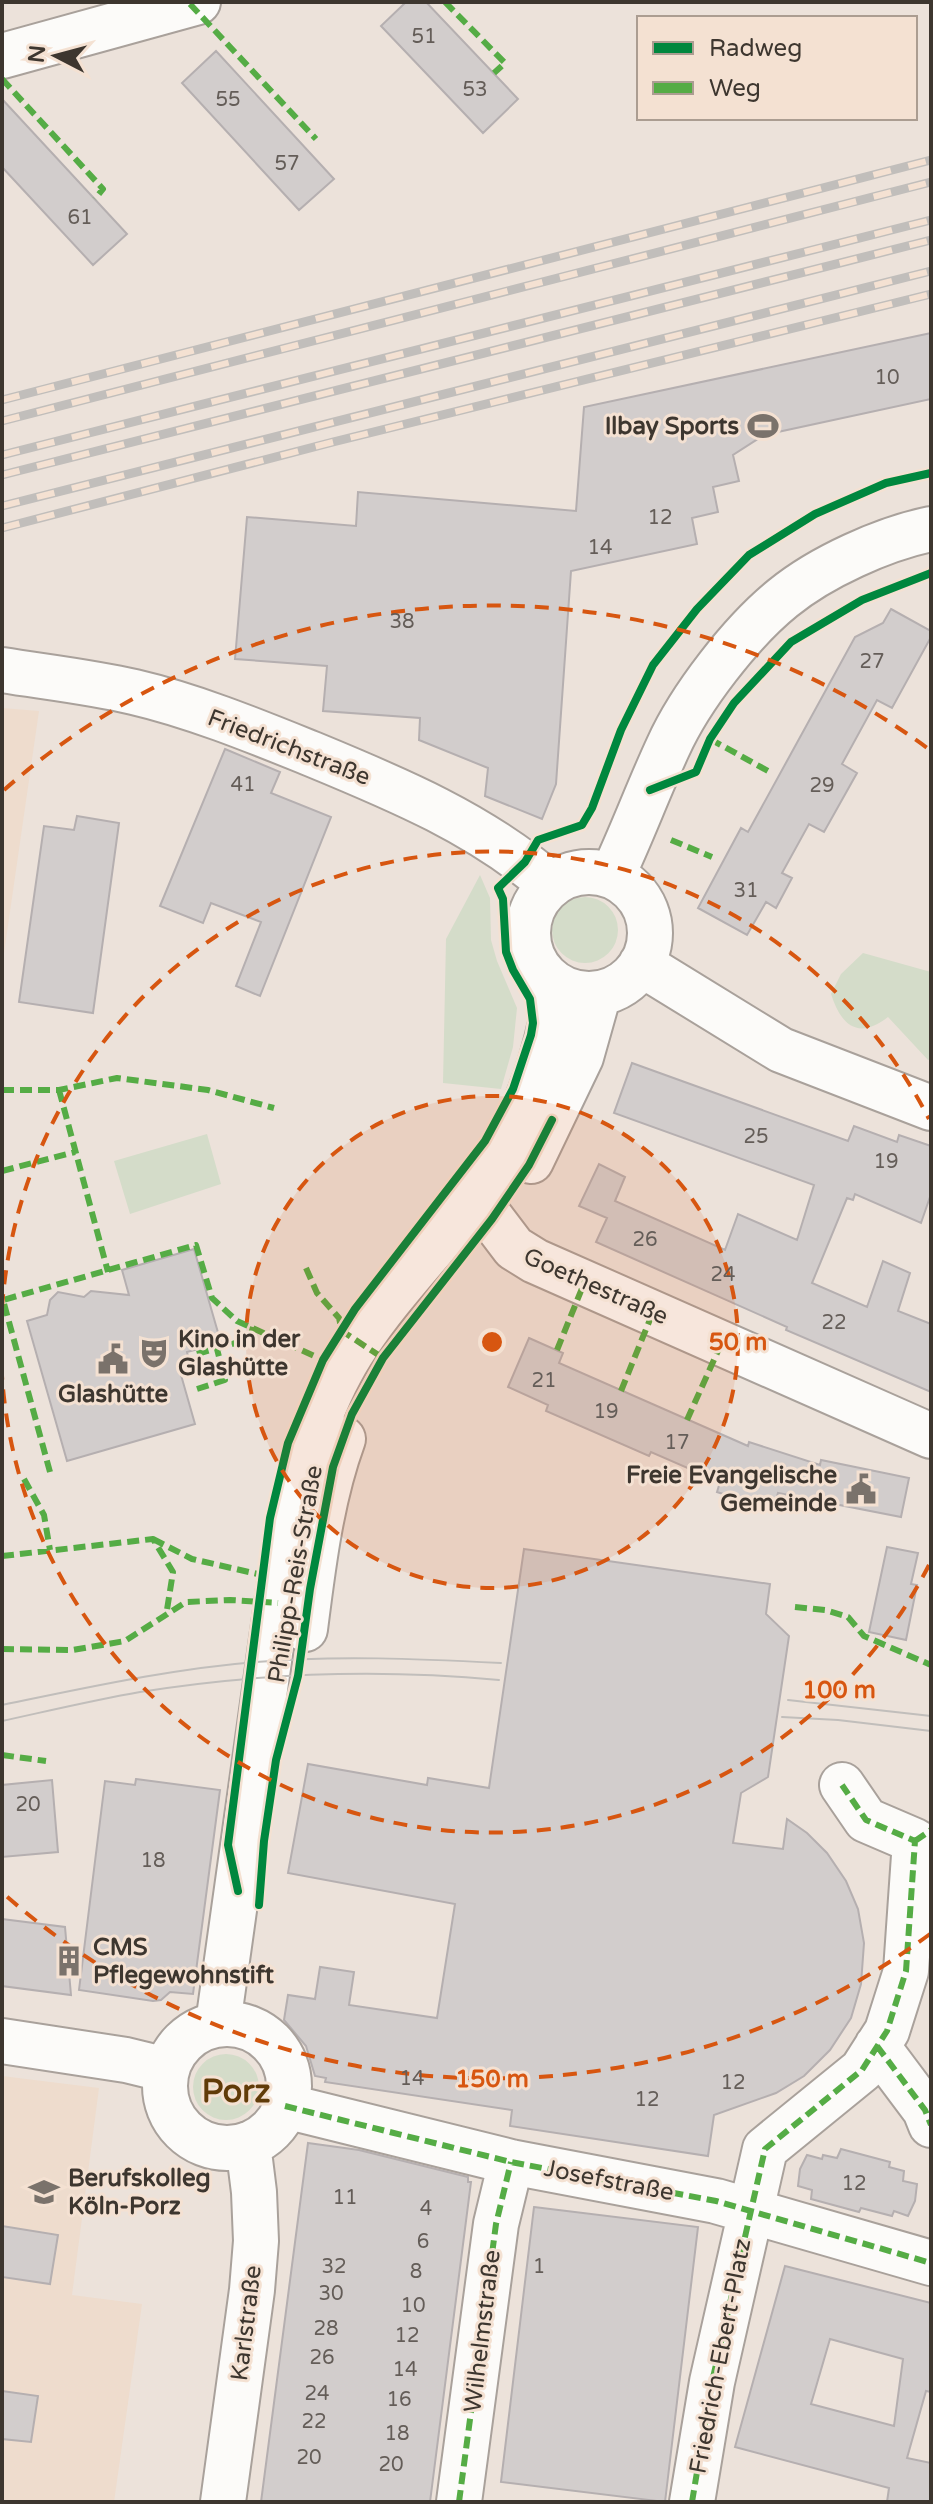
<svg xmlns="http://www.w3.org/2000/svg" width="933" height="2504" viewBox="0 0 933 2504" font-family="'Varela Round',sans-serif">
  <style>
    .built { fill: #eedccd }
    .green { fill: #d4dcc9 }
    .building { fill: #d2cdcc; stroke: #b5afb0; stroke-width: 2; fill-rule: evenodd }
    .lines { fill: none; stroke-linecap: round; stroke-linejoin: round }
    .minor-casing { stroke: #a9a19b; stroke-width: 48 }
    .minor { stroke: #fcfbf9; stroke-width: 44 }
    .tram { stroke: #c1bebb; stroke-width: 2 }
    .rail-casing { stroke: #c1bebb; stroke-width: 9 }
    .rail { stroke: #f4e1d2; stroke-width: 6; stroke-dasharray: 18; stroke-linecap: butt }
    .quiet { stroke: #55ac45; stroke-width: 6; stroke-dasharray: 12 6; stroke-linecap: butt }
    .cycleway-casing { stroke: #f4e1d2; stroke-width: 13 }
    .cycleway { stroke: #00873e; stroke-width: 8 }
    .ring { fill: none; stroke: #d75610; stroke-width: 4; stroke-dasharray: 14 10 }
    .labels { text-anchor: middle; stroke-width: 6; stroke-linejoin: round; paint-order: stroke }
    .number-label { font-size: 20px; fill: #645d58 }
    .poi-label { font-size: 24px; font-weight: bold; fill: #3d362f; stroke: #f4e1d2; text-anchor: start }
    .street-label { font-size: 24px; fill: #3d362f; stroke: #f4e1d2 }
    .district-label { font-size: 32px; font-weight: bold; fill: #603b08; stroke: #f4e1d2 }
    .centre { fill: #d75610; stroke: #f4e1d2; stroke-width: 4 }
    .ring-label { font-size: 24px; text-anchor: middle; font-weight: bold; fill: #d75610; stroke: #f4e1d2; stroke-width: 6; stroke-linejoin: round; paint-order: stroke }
  </style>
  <rect width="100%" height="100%" fill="#ece2da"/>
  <path class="built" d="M2 708 39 711 2 967Z
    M2 2076 99 2088 72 2295 142 2304 114 2502H2Z"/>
  <path class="green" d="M480 875 490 898 491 940 497 961 517 1008 513 1047 501 1089 443 1083 446 939Z
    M552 930a33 33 0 1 1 66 0a33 33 0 1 1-66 0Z
    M863 953 931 972V1059L928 1060 888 1017C859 1040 841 1026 831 994L841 974Z
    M207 1134 221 1184 130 1214 114 1161Z
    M193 2087a33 33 0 1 1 66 0a33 33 0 1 1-66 0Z"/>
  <path class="building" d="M406 2H426L518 99 483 133 381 26Z
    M216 51 334 179 299 210 182 83Z
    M2 99 127 234 93 265 2 167Z
    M931 333V399L764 435 733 455 739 481 713 487 718 512 692 518 697 544 571 571 556 784 542 819 485 796 488 768 419 740 420 718 323 711 327 666 235 659 247 517 356 526 358 492 576 511 584 407Z
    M891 609 931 631V637L892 708 877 700 842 764 857 773 824 832 809 824 782 873 792 878 776 908 766 902 747 935 698 908 741 828 748 832 855 637 883 623Z
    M225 749 280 772 271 793 331 817 260 996 236 986 261 922 211 903 203 923 160 906Z
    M77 816 119 823 93 1013 19 1002 44 826 74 830Z
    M632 1063 848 1141 854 1126 897 1142 899 1135 931 1146V1194L921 1223 855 1194 853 1200 847 1198 812 1283 867 1307 883 1261 910 1273 898 1311 931 1324V1392L786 1330 787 1327 596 1242 607 1218 579 1206 599 1164 625 1177 615 1201 725 1250 738 1214 797 1240 814 1185 614 1113Z
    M194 1249 221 1343 187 1352 190 1365 179 1368 195 1424 67 1461 27 1321 47 1315 50 1300 58 1292 84 1297 91 1291 129 1295 122 1270Z
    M529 1338 563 1353 559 1363 748 1446 749 1442 820 1465 821 1460 909 1478 901 1517 778 1493 773 1510 717 1492 720 1482 651 1452 649 1456 546 1411 548 1405 508 1387Z
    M887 1547 918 1553 911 1584 917 1585 906 1640 869 1632Z
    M524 1549 770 1584 766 1614 789 1636 768 1777 741 1793 733 1843 783 1849 787 1819 807 1833 827 1853 846 1881 858 1909 864 1943 861 1984 851 2018 830 2050 804 2076 776 2093 714 2115 708 2156 510 2126 512 2110 325 2082 326 2078 315 2076 306 2046 284 2020 288 1995 315 1999 320 1967 354 1972 349 2005 437 2018 455 1904 288 1873 308 1764 427 1785 428 1778 489 1788Z
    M136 1779 220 1790 193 1994 170 1992 161 2000 153 2001 79 1990 105 1781 135 1785Z
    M52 1780 58 1852 2 1857V1785Z
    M2 1919 65 1927 71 1995 2 1986Z
    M308 2143 359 2150 468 2177V2182H471L430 2502H261Z
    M841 2149 890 2162 889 2167 904 2171 903 2181 917 2184 915 2201 908 2216 894 2211 892 2216 861 2208 859 2212 811 2199 812 2190 798 2186 800 2169 807 2155 822 2159 823 2155 837 2158Z
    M534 2207 698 2227 665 2502 501 2482Z
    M2 2226 58 2235 50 2284 2 2277Z
    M785 2266 931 2303V2392L926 2391 907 2458 931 2463V2502H887L889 2488 735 2447ZM830 2339 903 2359 894 2426 811 2404Z
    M2 2391 38 2396 31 2442 2 2439Z"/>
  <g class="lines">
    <g class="minor-casing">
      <path id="minor" d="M2 56 198 2
        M2 670C46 677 91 682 134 692 194 706 255 731 312 754 397 789 481 824 551 885
        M528 933a61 61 0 1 1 122 0a61 61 0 1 1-122 0Z
        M612 876C632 834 648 790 668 747 690 698 741 632 783 598 821 567 883 539 931 529
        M641 964 781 1050 931 1108
        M531 1161 581 1057 599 993
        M492 1219 514 1248 535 1261 931 1436
        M305 1629C313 1566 321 1499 343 1439
        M218 2024 289 1518C305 1457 322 1396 358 1343 391 1293 433 1251 469 1204 517 1140 546 1065 558 986
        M165 2086a62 62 0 1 1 124 0a62 62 0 1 1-124 0Z
        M2 2041 126 2060 167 2070
        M877 2046 925 2110 931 2125
        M285 2106 511 2162 716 2201 931 2263
        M223 2502 252 2290 256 2241 254 2192 248 2144
        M459 2502 496 2224 511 2162
        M692 2502 712 2382 765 2149 862 2070 887 2031 906 1971 915 1841 866 1820 842 1785"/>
    </g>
    <use href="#minor" class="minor"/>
    <path class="tram" d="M788 1700 931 1716
      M2 1705C86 1688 170 1669 256 1662 337 1655 420 1659 501 1663
      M782 1717 838 1720 931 1731
      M2 1721C48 1711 94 1700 140 1692 258 1673 380 1669 499 1680"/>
    <g class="rail-casing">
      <path id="rail" d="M2 400 931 160
        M2 421 931 182
        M2 455 931 220
        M2 475 931 240
        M2 506 931 271
        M2 528 333 442 931 294"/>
    </g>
    <use href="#rail" class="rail"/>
    <path class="quiet" d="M445 2 505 63 494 73
      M190 4 316 139
      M2 79 103 189 95 199
      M710 739 768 771
      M671 840 712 857
      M2 1090H59L117 1078 208 1090 274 1108
      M59 1090 108 1272
      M2 1171 75 1152
      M306 1268 317 1293 339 1318 342 1331 383 1358
      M557 1350 585 1281
      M197 1354 239 1342 251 1334 253 1327
      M197 1389 225 1380 217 1349
      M621 1391 653 1312
      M687 1420 722 1342
      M50 1472 3 1300 196 1245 212 1298 237 1321 323 1360
      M24 1479 44 1515 50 1550
      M153 1539 192 1559 262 1575
      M2 1556 153 1539 173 1572 166 1616
      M795 1607 825 1610 848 1617 864 1636 931 1665
      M2 1649 73 1650 125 1641 186 1602 230 1600 278 1603
      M2 1755 46 1761
      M915 1841 931 1830
      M877 2046 925 2110 931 2125
      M285 2106 511 2162 716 2201 931 2263
      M459 2502 496 2224 511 2162
      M692 2502 712 2382 765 2149 862 2070 887 2031 906 1971 915 1841 866 1820 842 1785"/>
    <g class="cycleway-casing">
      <path id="cycleway" d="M650 790 696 772 710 739 734 703 791 642 862 600 931 573
        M238 1891 228 1845 270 1518 288 1443 323 1360 355 1309 485 1141 513 1089 531 1035 533 1023 530 999 513 970 506 952 503 899 498 888 525 862 538 840 582 825 592 808 621 730 653 665 697 609 749 555 815 514 886 483 931 473
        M259 1905 264 1841 276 1760 298 1676 310 1589 333 1467 352 1414 383 1358 492 1219 529 1165 552 1120"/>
    </g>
    <use href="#cycleway" class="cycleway"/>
  </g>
  <circle cx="492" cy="1342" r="246" fill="#d75610" fill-opacity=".12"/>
  <g class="ring">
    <circle cx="492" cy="1342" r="246"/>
    <path d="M929 1565A491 491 0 0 1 2 1376M2 1308A491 491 0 0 1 929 1119"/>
    <path d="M930 1934A737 737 0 0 1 4 1894M4 790A737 737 0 0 1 930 750"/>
  </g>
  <defs>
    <g id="stadium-bare" transform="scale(2.4)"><path d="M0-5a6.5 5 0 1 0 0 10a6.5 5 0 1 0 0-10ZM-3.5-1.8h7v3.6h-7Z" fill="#7a726b" stroke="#f4e1d2" stroke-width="2.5" paint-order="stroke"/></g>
    <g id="theatre-bare" transform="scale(2.4)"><path d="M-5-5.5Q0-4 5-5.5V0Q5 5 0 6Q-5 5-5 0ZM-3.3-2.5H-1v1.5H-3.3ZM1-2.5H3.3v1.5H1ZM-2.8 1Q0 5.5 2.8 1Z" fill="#7a726b" stroke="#f4e1d2" stroke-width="2.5" paint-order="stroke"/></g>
    <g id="civic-bare" transform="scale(2.4)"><path d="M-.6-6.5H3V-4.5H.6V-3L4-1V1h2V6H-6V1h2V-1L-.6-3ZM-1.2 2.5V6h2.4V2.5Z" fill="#7a726b" stroke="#f4e1d2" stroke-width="2.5" paint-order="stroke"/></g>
    <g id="building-bare" transform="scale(2.4)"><path d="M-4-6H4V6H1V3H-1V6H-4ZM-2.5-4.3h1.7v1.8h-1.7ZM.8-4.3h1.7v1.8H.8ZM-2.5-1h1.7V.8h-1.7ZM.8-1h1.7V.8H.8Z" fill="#7a726b" stroke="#f4e1d2" stroke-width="2.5" paint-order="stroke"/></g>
    <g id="school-bare" transform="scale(2.4)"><path d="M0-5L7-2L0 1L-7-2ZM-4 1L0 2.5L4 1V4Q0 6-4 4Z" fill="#7a726b" stroke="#f4e1d2" stroke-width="2.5" paint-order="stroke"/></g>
  </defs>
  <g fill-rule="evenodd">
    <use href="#stadium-bare" x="763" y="426"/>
    <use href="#theatre-bare" x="154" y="1353"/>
    <use href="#civic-bare" x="113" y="1359"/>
    <use href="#civic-bare" x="861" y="1489"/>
    <use href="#building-bare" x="69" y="1961"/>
    <use href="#school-bare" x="44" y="2192"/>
  </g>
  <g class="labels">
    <g class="number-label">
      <text x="424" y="43">51</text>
      <text x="475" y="96">53</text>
      <text x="228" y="106">55</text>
      <text x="287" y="170">57</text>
      <text x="80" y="224">61</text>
      <text x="887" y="384">10</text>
      <text x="660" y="524">12</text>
      <text x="600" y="554">14</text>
      <text x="402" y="628">38</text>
      <text x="872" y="668">27</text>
      <text x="243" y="791">41</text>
      <text x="822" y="792">29</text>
      <text x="746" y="897">31</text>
      <text x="756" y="1143">25</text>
      <text x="886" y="1168">19</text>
      <text x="645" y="1246">26</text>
      <text x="723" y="1281">24</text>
      <text x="834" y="1329">22</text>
      <text x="544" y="1387">21</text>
      <text x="606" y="1418">19</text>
      <text x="677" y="1449">17</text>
      <text x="28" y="1811">20</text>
      <text x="153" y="1867">18</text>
      <text x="412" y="2085">14</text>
      <text x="733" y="2089">12</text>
      <text x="647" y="2106">12</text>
      <text x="854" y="2190">12</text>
      <text x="345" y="2204">11</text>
      <text x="426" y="2215">4</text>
      <text x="423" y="2248">6</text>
      <text x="334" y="2273">32</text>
      <text x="539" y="2273">1</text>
      <text x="416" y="2278">8</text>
      <text x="331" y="2300">30</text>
      <text x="413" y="2312">10</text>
      <text x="326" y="2335">28</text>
      <text x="407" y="2342">12</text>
      <text x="322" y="2364">26</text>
      <text x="405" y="2376">14</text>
      <text x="317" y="2400">24</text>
      <text x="399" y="2406">16</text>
      <text x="314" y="2428">22</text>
      <text x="397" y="2440">18</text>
      <text x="309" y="2464">20</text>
      <text x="391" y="2471">20</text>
    </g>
    <g class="poi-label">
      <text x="739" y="434" text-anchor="end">Ilbay Sports</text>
      <text x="178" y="1347">Kino in der<tspan x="178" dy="28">Glashütte</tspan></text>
      <text x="113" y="1402" text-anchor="middle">Glashütte</text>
      <text x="837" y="1483" text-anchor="end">Freie Evangelische<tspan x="837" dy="28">Gemeinde</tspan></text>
      <text x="93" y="1955">CMS<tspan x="93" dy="28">Pflegewohnstift</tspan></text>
      <text x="68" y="2186">Berufskolleg<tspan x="68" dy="28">Köln-Porz</tspan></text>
    </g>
    <g class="street-label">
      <text transform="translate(289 747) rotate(21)" y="8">Friedrichstraße</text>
      <text transform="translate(596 1286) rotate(24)" y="8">Goethestraße</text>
      <text transform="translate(295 1574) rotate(-80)" y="8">Philipp-Reis-Straße</text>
      <text transform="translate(609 2180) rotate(11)" y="8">Josefstraße</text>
      <text transform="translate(246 2323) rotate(-83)" y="8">Karlstraße</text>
      <text transform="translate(482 2331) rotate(-83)" y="8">Wilhelmstraße</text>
      <text transform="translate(720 2356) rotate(-79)" y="8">Friedrich-Ebert-Platz</text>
    </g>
    <g class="district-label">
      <text x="236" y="2102">Porz</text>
    </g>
  </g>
  <circle cx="492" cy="1342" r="12" class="centre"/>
  <g class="ring-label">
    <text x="738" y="1350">50 m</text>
    <text x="839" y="1698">100 m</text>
    <text x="492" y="2087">150 m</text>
  </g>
  <rect width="933" height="2504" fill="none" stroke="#3d362f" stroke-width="8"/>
  <rect x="637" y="16" width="280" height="104" fill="#f4e1d2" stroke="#ab9d91" stroke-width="2"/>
  <rect x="653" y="42" width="40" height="12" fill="#00873e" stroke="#ab9d91" stroke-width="2"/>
  <text x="709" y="56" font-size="24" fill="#3d362f">Radweg</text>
  <rect x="653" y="82" width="40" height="12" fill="#55ac45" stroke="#ab9d91" stroke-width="2"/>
  <text x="709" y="96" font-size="24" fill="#3d362f">Weg</text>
  <g transform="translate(56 56) rotate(276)" stroke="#f4e1d2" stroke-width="6" paint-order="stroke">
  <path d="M0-6L14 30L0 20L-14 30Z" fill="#3d362f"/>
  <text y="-12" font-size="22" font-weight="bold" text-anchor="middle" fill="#3d362f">N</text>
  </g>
</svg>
